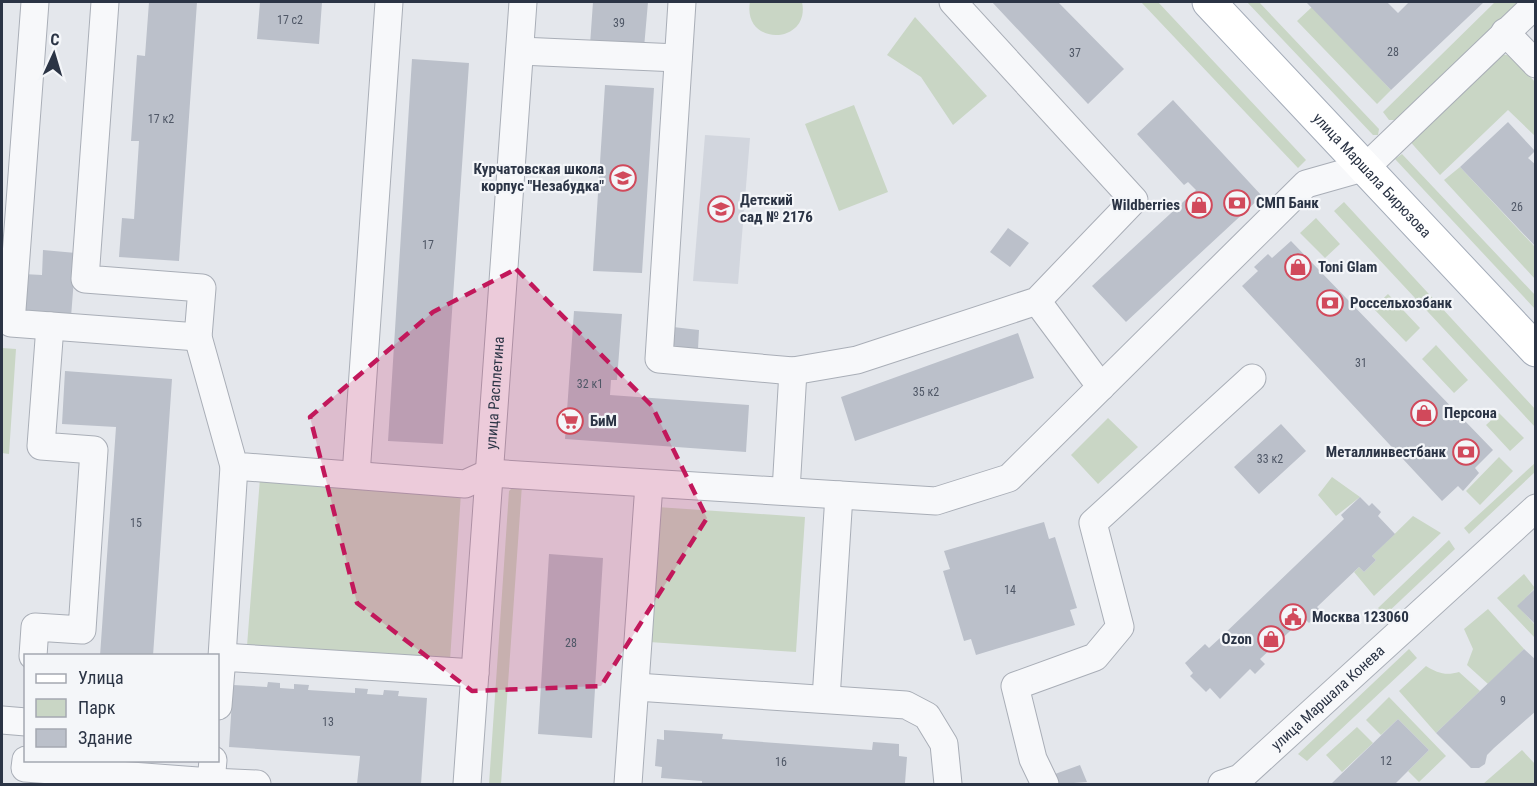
<svg xmlns="http://www.w3.org/2000/svg" width="1537" height="786" viewBox="0 0 1537 786" font-family="'Roboto Condensed',sans-serif">
  <style>
    .built { fill: #d2d6de }
    .green { fill: #c9d6c5 }
    .building { fill: #bbc0ca }
    .lines { fill: none; stroke-linecap: round; stroke-linejoin: round }
    .minor-casing { stroke: #a9aeb7; stroke-width: 29 }
    .major-casing { stroke: #a3abb8; stroke-width: 35 }
    .minor { stroke: #f7f8fa; stroke-width: 27 }
    .major { stroke: #fff; stroke-width: 33 }
    .marked { fill: #c2185b; fill-opacity: 0.2; stroke: #c2185b; stroke-width: 4.5; stroke-dasharray: 12 8; stroke-linejoin: round }
    .labels { text-anchor: middle; stroke-width: 4.5; stroke-linejoin: round; paint-order: stroke }
    .number-label { font-size: 12px; fill: #4f5766 }
    .poi-label { font-size: 15px; font-weight: bold; fill: #2b3445; stroke: #f4f6f9; text-anchor: start }
    .street-label { font-size: 15px; fill: #2b3445; stroke: #f4f6f9 }
  </style>
  <rect width="100%" height="100%" fill="#e4e7ec"/>
  <path class="built" d="M705 135 750 138 738 284 693 281Z"/>
  <path class="green" d="M750 2H802C811 45 742 47 750 2Z
    M1141 2H1158L1306 160 1298 168Z
    M1247 2H1259L1379 129 1378 135H1373Z
    M1495 2H1522L1398 120H1389L1383 112Z
    M1312 7 1391 90 1377 104 1297 21Z
    M915 17 987 96 953 125 921 77 887 55Z
    M1497 53 1511 56 1535 82V136L1508 110 1440 175 1406 137Z
    M854 105 888 192 839 211 805 124Z
    M1402 154 1535 295V309L1395 159Z
    M1460 167 1535 247V279L1444 180Z
    M1344 202 1535 409V427L1334 211Z
    M1316 218 1340 244 1325 258 1300 233Z
    M1388 294 1420 328 1406 342 1373 308Z
    M1436 345 1468 380 1454 393 1422 359Z
    M2 348 16 349 9 454 2 453Z
    M1499 413 1524 438 1510 451 1486 425Z
    M1108 418 1138 447 1098 484 1071 455Z
    M1499 457 1513 471 1480 505 1466 491Z
    M1535 463V472L1469 534 1464 528Z
    M1332 477 1360 497 1336 516 1318 495Z
    M260 478 461 493 450 661 247 646Z
    M516 484 522 485 501 784H489L509 491Z
    M657 507 805 517 796 652 649 642Z
    M1413 516 1441 533 1374 596 1354 572 1359 567 1364 572 1376 560 1372 556Z
    M1449 540 1455 549 1385 615 1378 608Z
    M1524 574 1535 588 1518 606 1535 625V638L1497 598Z
    M1488 609 1524 649 1488 684 1467 665 1473 649 1464 629Z
    M1409 649 1417 658 1307 761 1298 754Z
    M1426 666C1437 673 1446 676 1459 672L1480 691 1436 733 1399 691Z
    M1389 697 1446 756 1419 782 1408 771 1429 750 1398 719 1381 735 1366 720Z
    M1357 727 1373 743 1342 772 1326 755Z
    M1522 750 1535 764V784H1483Z"/>
  <path class="building" d="M149 2H197L179 261 119 257 122 218 134 219 139 141H131L137 55 145 56Z
    M260 2H322L319 44 257 39Z
    M593 2H648L644 48 590 45Z
    M992 2H1058L1124 69 1088 104Z
    M1306 2H1387L1398 13 1409 2H1484L1391 90Z
    M412 59 469 63 443 444 388 441Z
    M605 85 654 88 642 273 593 271Z
    M1173 100 1262 196 1126 322 1092 286 1196 190 1188 182 1184 185 1137 134Z
    M1508 122 1535 151 1528 158 1536 165V247L1460 167Z
    M1008 228 1029 243 1010 267 990 252Z
    M1291 241 1493 450 1475 468 1479 473 1463 491 1458 486 1442 501 1242 286 1258 271 1254 267 1268 254 1272 258Z
    M43 250 76 253 71 317 20 312 23 274 42 275Z
    M574 311 622 314 617 380H611L610 395 749 405 746 452 565 439Z
    M673 327 699 330 698 349 671 346Z
    M1018 333 1034 378 855 441 841 397Z
    M65 371 172 379 153 656H100L116 427 62 424Z
    M1281 424 1306 451 1259 494 1234 467Z
    M1360 497 1369 506 1372 503 1381 512 1378 516 1395 534 1372 556 1376 560 1364 572 1359 567 1317 607 1321 611 1309 623 1304 618 1260 659 1265 664 1255 674 1250 669 1220 699 1210 688 1206 692 1190 676 1193 673 1185 663 1205 644 1209 648 1220 638 1344 519 1341 515Z
    M1044 522 1049 539 1055 537 1077 608 1070 610 1075 625 976 655 971 639 964 641 943 571 950 569 944 551Z
    M549 554 603 558 592 738 538 734Z
    M1536 588V625L1517 606Z
    M1524 649 1536 660V711L1494 748 1487 755 1485 764 1479 768H1471L1436 733Z
    M268 682 280 683V688L294 689V684L309 685 308 690 355 693V688L368 689 367 694 383 695 384 690 399 691 398 696 427 698 421 784H357L360 756 229 747 233 685 267 687Z
    M1398 719 1429 750 1395 784H1331Z
    M664 730 723 734 722 739 872 750 873 742 899 744V756L907 757 905 783 702 784V781L661 778 662 767 655 766 657 739 664 740Z
    M1080 765 1087 782 1060 784 1055 774Z"/>
  <g class="lines">
    <g class="minor-casing">
      <g id="minor">
        <path d="M35 2 11 323 198 337"/>
        <path d="M105 2 85 279 202 288 198 337 234 466 465 484 489 473 936 501 1009 478 1306 184 1366 167 1536 4"/>
        <path d="M682 2 659 359 793 371 857 360 1037 301 1134 200 953 2"/>
        <path d="M1505 32 1536 64"/>
        <path d="M520 51 678 58"/>
        <path d="M1037 301 1101 387"/>
        <path d="M356 475 389 2"/>
        <path d="M786 491 793 371"/>
        <path d="M33 656 35 627 82 630 94 450 41 446 50 326"/>
        <path d="M222 657 234 466"/>
        <path d="M636 687 906 705 927 716 944 744 948 784"/>
        <path d="M826 699 839 495"/>
        <path d="M218 706 222 657 475 673"/>
        <path d="M2 720 26 722"/>
        <path d="M26 760 25 768 211 782 213 760"/>
        <path d="M211 782 257 784"/>
        <path id="s1" d="M467 784 523 2"/>
        <path d="M628 784 649 484"/>
        <path d="M1045 784 1033 759 1015 686 1095 657 1120 627 1093 523 1252 378"/>
        <path id="s2" d="M1222 784 1240 778 1536 508"/>
      </g>
    </g>
    <g class="major-casing">
      <g id="major">
        <path id="s3" d="M1209 2 1536 350"/>
      </g>
    </g>
    <use href="#minor" class="minor"/>
    <use href="#major" class="major"/>
  </g>
  <path class="marked" d="M516 269 652 406 707 518 601 686 472 691 357 603 310 417 433 312Z"/>
  <defs>
    <g id="school-ring" transform="scale(1.35)"><circle r="9.5" fill="#f4f6f9" stroke="#d1495b" stroke-width="1.5"/><path d="M0-5L7-2L0 1L-7-2ZM-4 1L0 2.5L4 1V4Q0 6-4 4Z" fill="#d1495b"/></g>
    <g id="bank-ring" transform="scale(1.35)"><circle r="9.5" fill="#f4f6f9" stroke="#d1495b" stroke-width="1.5"/><path d="M-6-4H6V4H-6ZM0-2.3a2.3 2.3 0 1 0 0 4.6a2.3 2.3 0 1 0 0-4.6Z" fill="#d1495b"/></g>
    <g id="shop-ring" transform="scale(1.35)"><circle r="9.5" fill="#f4f6f9" stroke="#d1495b" stroke-width="1.5"/><path d="M-5-2.5h2.3a2.7 3.5 0 0 1 5.4 0H5L5.5 6h-11ZM-1.5-2.5h3a1.5 2.3 0 0 0-3 0Z" fill="#d1495b"/></g>
    <g id="supermarket-ring" transform="scale(1.35)"><circle r="9.5" fill="#f4f6f9" stroke="#d1495b" stroke-width="1.5"/><path d="M-6-5.5h2.5l.6 2H6L4.5 2H-2.5L-4.4-4H-6ZM-1.5 3.2a1.3 1.3 0 1 0 .1 0ZM3 3.2a1.3 1.3 0 1 0 .1 0Z" fill="#d1495b"/></g>
    <g id="civic-ring" transform="scale(1.35)"><circle r="9.5" fill="#f4f6f9" stroke="#d1495b" stroke-width="1.5"/><path d="M-.6-6.5H3V-4.5H.6V-3L4-1V1h2V6H-6V1h2V-1L-.6-3ZM-1.2 2.5V6h2.4V2.5Z" fill="#d1495b"/></g>
  </defs>
  <g fill-rule="evenodd">
    <use href="#school-ring" x="623" y="178"/>
    <use href="#bank-ring" x="1237" y="203"/>
    <use href="#shop-ring" x="1199" y="205"/>
    <use href="#school-ring" x="721" y="209"/>
    <use href="#shop-ring" x="1298" y="267"/>
    <use href="#bank-ring" x="1330" y="303"/>
    <use href="#shop-ring" x="1424" y="413"/>
    <use href="#supermarket-ring" x="570" y="421"/>
    <use href="#bank-ring" x="1466" y="452"/>
    <use href="#civic-ring" x="1293" y="617"/>
    <use href="#shop-ring" x="1271" y="639"/>
  </g>
  <g class="labels">
    <g class="number-label">
      <text x="290" y="24">17 с2</text>
      <text x="619" y="27">39</text>
      <text x="1393" y="56">28</text>
      <text x="1075" y="57">37</text>
      <text x="161" y="123">17 к2</text>
      <text x="1517" y="211">26</text>
      <text x="428" y="249">17</text>
      <text x="1361" y="367">31</text>
      <text x="590" y="388">32 к1</text>
      <text x="926" y="396">35 к2</text>
      <text x="1270" y="463">33 к2</text>
      <text x="136" y="527">15</text>
      <text x="1010" y="594">14</text>
      <text x="571" y="647">28</text>
      <text x="1503" y="705">9</text>
      <text x="328" y="726">13</text>
      <text x="1386" y="765">12</text>
      <text x="781" y="766">16</text>
    </g>
    <g class="poi-label">
      <text x="604" y="174" text-anchor="end">Курчатовская школа<tspan x="604" dy="17">корпус "Незабудка"</tspan></text>
      <text x="740" y="205">Детский<tspan x="740" dy="17">сад № 2176</tspan></text>
      <text x="1256" y="208">СМП Банк</text>
      <text x="1180" y="210" text-anchor="end">Wildberries</text>
      <text x="1318" y="272">Toni Glam</text>
      <text x="1350" y="308">Россельхозбанк</text>
      <text x="1444" y="418">Персона</text>
      <text x="590" y="426">БиМ</text>
      <text x="1446" y="457" text-anchor="end">Металлинвестбанк</text>
      <text x="1312" y="622">Москва 123060</text>
      <text x="1252" y="644" text-anchor="end">Ozon</text>
    </g>
    <g class="street-label">
      <text dy="5" stroke="none"><textPath href="#s3" startOffset="238">улица Маршала Бирюзова</textPath></text>
      <text dy="5" stroke="none"><textPath href="#s1" startOffset="392">улица Расплетина</textPath></text>
      <text dy="5" stroke="none"><textPath href="#s2" startOffset="138">улица Маршала Конева</textPath></text>
    </g>
  </g>
  <rect width="1537" height="786" fill="none" stroke="#2b3445" stroke-width="6"/>
  <rect x="24" y="654" width="195" height="108" fill="#f4f6f9" stroke="#a4a8b1" stroke-width="1.5"/>
  <rect x="36" y="674" width="30" height="9" fill="#ffffff" stroke="#a4a8b1" stroke-width="1.5"/>
  <text x="78" y="684" font-size="18" fill="#2b3445">Улица</text>
  <rect x="36" y="699" width="30" height="18" fill="#c9d6c5" stroke="#a4a8b1" stroke-width="1.5"/>
  <text x="78" y="714" font-size="18" fill="#2b3445">Парк</text>
  <rect x="36" y="729" width="30" height="18" fill="#bbc0ca" stroke="#a4a8b1" stroke-width="1.5"/>
  <text x="78" y="744" font-size="18" fill="#2b3445">Здание</text>
  <g transform="translate(54 54) rotate(4)" stroke="#f4f6f9" stroke-width="4.5" paint-order="stroke">
  <path d="M0-4.5L10 22L0 15L-10 22Z" fill="#2b3445"/>
  <text y="-9" font-size="16" font-weight="bold" text-anchor="middle" fill="#2b3445">С</text>
  </g>
</svg>
